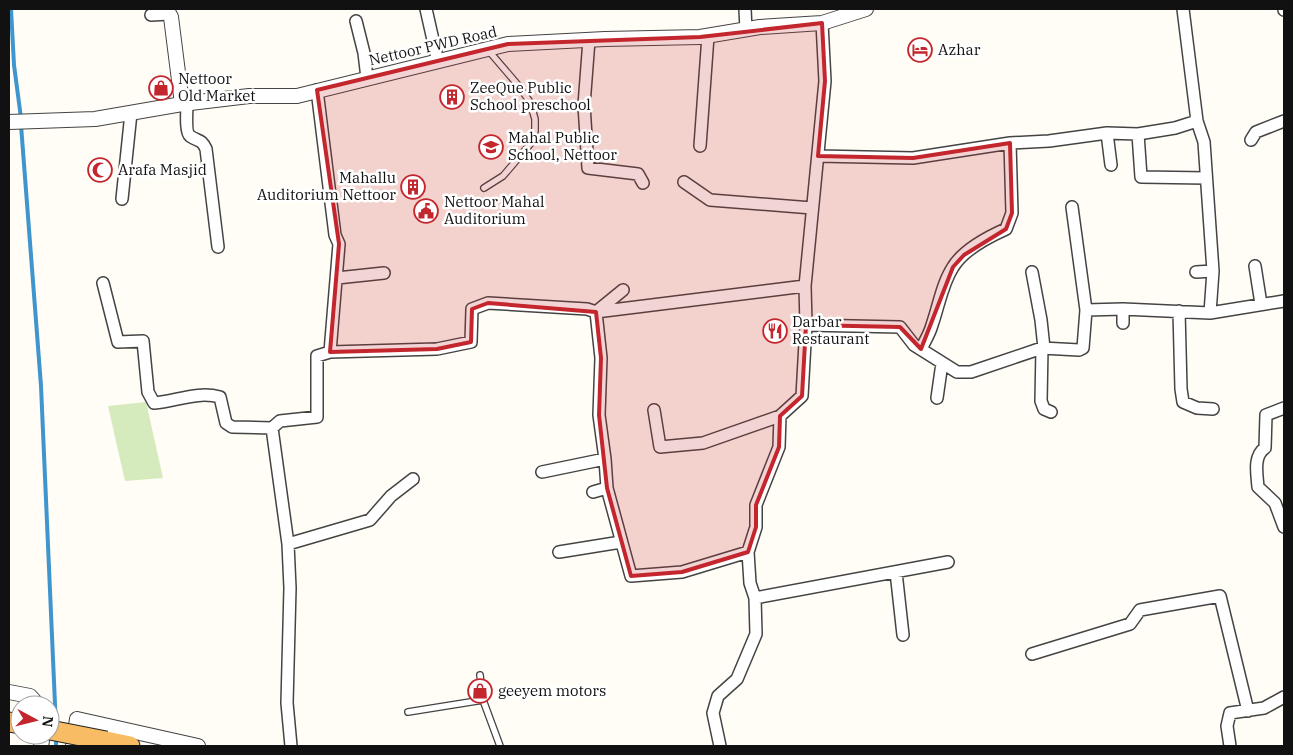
<svg xmlns="http://www.w3.org/2000/svg" width="1293" height="755" viewBox="0 0 1293 755" font-family="'IBM Plex Serif',serif">
  <style>
    .green { fill: #d5ebbd }
    .lines { fill: none; stroke-linecap: round; stroke-linejoin: round }
    .stream { stroke: #3f96cf; stroke-width: 4 }
    .service-casing { stroke: #444; stroke-width: 8 }
    .minor-casing { stroke: #444; stroke-width: 14 }
    .tertiary-casing { stroke: #444; stroke-width: 16 }
    .trunk-casing { stroke: #222; stroke-width: 21 }
    .service { stroke: #fff; stroke-width: 5.5 }
    .minor { stroke: #fff; stroke-width: 11 }
    .tertiary { stroke: #fff; stroke-width: 14 }
    .trunk { stroke: #f7bc64; stroke-width: 19 }
    .trunk-bridge-casing { stroke: #222; stroke-width: 21; stroke-linecap: butt }
    .trunk-bridge { stroke: #f7bc64; stroke-width: 19 }
    .marked { fill: #c4262e; fill-opacity: 0.2; stroke: #c4262e; stroke-width: 4; stroke-linejoin: round }
    .labels { text-anchor: middle; stroke-width: 5; stroke-linejoin: round; paint-order: stroke }
    .street-label { font-size: 15px; fill: #111; stroke: #fff }
    .poi-label { font-size: 15px; fill: #111; stroke: #fff; text-anchor: start }
  </style>
  <rect width="100%" height="100%" fill="#fffdf5"/>
  <path class="green" d="M146 402 163 478 125 481 108 406Z"/>
  <g class="lines">
    <path class="stream" d="M11 9 14 65 21 118
      M21 125 41 386 56 727
      M56 746V736"/>
    <g class="service-casing">
      <path id="service" d="M484 188 503 176 532 142 535 131V119L530 102 518 85 488 50
        M480 675 483 700 500 746
        M408 712 483 700"/>
    </g>
    <g class="minor-casing">
      <path id="minor" d="M426 9 438 62
        M745 9 746 30
        M1183 9 1197 121 1204 142 1213 271 1210 313
        M1284 9V10
        M151 15 169 14
        M356 21 364 53 367 78
        M589 40 584 105 588 168 638 174 643 183
        M187 103C187 110 185 132 190 136 198 142 201 138 206 149L218 247
        M1107 133 1111 165
        M1138 134 1141 177 1206 178
        M1251 140 1256 132 1284 121
        M700 146 708 36
        M818 156 913 158 1010 143 1049 141 1107 133 1138 134 1175 128 1197 121
        M684 182 710 200 812 208
        M122 199 131 113
        M1072 207 1086 310
        M1255 266 1261 304
        M1032 272 1041 320 1044 348
        M1196 272 1213 271
        M337 278 384 273
        M103 283 118 342 143 341 148 392 154 403C177 401 197 391 220 397L226 423 232 427 272 428
        M1179 311 1181 389 1183 402 1197 408 1213 409
        M1123 323V309
        M806 325 900 327 914 345 957 372H971L1042 348 1079 350 1083 348 1086 310 1123 309 1210 313 1284 301
        M1042 348 1041 401 1044 409 1051 412
        M921 349C925 341 930 333 932 325 939 305 942 284 953 267 964 249 988 237 1006 229L1012 213 1010 143
        M330 352 437 349 471 342 472 309 488 303 587 309 596 312 623 290
        M937 398 942 363
        M1284 408 1266 415 1265 448C1253 456 1257 474 1258 487L1275 503 1284 527
        M654 410 660 447 703 443 780 416
        M542 472 605 459
        M593 492 607 488
        M288 544 370 520 391 496 413 479
        M559 552 621 542
        M748 552 682 572 631 576 607 488 605 459 599 415 601 358 596 312 805 286
        M896 572 903 635
        M755 598 948 562
        M1032 654 1130 624 1140 610 1220 596 1248 711
        M291 746 287 703 290 588 288 544 272 428 280 421 317 417V356L330 352 339 244 335 235 317 90
        M720 746 713 713 718 696 737 679 756 634 755 598 750 583 748 552 756 527V505L779 447 780 416 802 396 806 325 805 286 825 81 822 23
        M1230 746 1227 726 1230 713 1264 708 1284 697"/>
    </g>
    <g class="tertiary-casing">
      <path id="tertiary" d="M160 9 167 10 171 17 182 104
        M9 122 95 119 182 104 249 96H297L508 44 605 39 700 37 760 27 822 23 866 9
        M9 692 30 696 38 705
        M41 746 43 735
        M73 746 77 719 198 746"/>
    </g>
    <g class="trunk-casing">
      <path id="trunk" d="M9 722 20 724
        M106 741 130 746"/>
    </g>
    <use href="#service" class="service"/>
    <use href="#minor" class="minor"/>
    <use href="#tertiary" class="tertiary"/>
    <use href="#trunk" class="trunk"/>
    <g class="trunk-bridge-casing">
      <path id="trunk-bridge" d="M50 730 106 741"/>
    </g>
    <use href="#trunk-bridge" class="trunk-bridge"/>
  </g>
  <path class="marked" d="M822 23 825 81 818 156 913 158 1010 143 1012 213 1006 229 964 255 953 267 921 349 900 327 806 325 802 396 780 416 779 447 756 505V527L748 552 682 572 631 576 607 488 599 415 601 358 596 312 488 303 472 309 471 342 437 349 330 352 339 244 317 90 508 44 700 37Z"/>
  <defs>
    <g id="hotel-ring" transform="scale(1.25)"><circle r="9.5" fill="#fff" stroke="#c4262e" stroke-width="1.5"/><path d="M-6-4.5h1.5V1H6V5H4.5V3h-9V5H-6ZM-4 0a1.8 1.8 0 1 1 3.6 0ZM.5 0V-2.5h3Q6-2.5 6 0Z" fill="#c4262e"/></g>
    <g id="shop-ring" transform="scale(1.25)"><circle r="9.5" fill="#fff" stroke="#c4262e" stroke-width="1.5"/><path d="M-5-2.5h2.3a2.7 3.5 0 0 1 5.4 0H5L5.5 6h-11ZM-1.5-2.5h3a1.5 2.3 0 0 0-3 0Z" fill="#c4262e"/></g>
    <g id="building-ring" transform="scale(1.25)"><circle r="9.5" fill="#fff" stroke="#c4262e" stroke-width="1.5"/><path d="M-4-6H4V6H1V3H-1V6H-4ZM-2.5-4.3h1.7v1.8h-1.7ZM.8-4.3h1.7v1.8H.8ZM-2.5-1h1.7V.8h-1.7ZM.8-1h1.7V.8H.8Z" fill="#c4262e"/></g>
    <g id="school-ring" transform="scale(1.25)"><circle r="9.5" fill="#fff" stroke="#c4262e" stroke-width="1.5"/><path d="M0-5L7-2L0 1L-7-2ZM-4 1L0 2.5L4 1V4Q0 6-4 4Z" fill="#c4262e"/></g>
    <g id="mosque-ring" transform="scale(1.25)"><circle r="9.5" fill="#fff" stroke="#c4262e" stroke-width="1.5"/><path d="M3.5-4.9A6 6 0 1 0 3.5 4.9A5 5 0 1 1 3.5-4.9Z" fill="#c4262e"/></g>
    <g id="civic-ring" transform="scale(1.25)"><circle r="9.5" fill="#fff" stroke="#c4262e" stroke-width="1.5"/><path d="M-.6-6.5H3V-4.5H.6V-3L4-1V1h2V6H-6V1h2V-1L-.6-3ZM-1.2 2.5V6h2.4V2.5Z" fill="#c4262e"/></g>
    <g id="restaurant-ring" transform="scale(1.25)"><circle r="9.5" fill="#fff" stroke="#c4262e" stroke-width="1.5"/><path d="M-5-6h1v4h1v-4h1v4h1v-4h1v5L-1.5 .5V6h-2V.5L-5-1ZM5-6V6H3V1.5H1.5Q1.5-4 5-6Z" fill="#c4262e"/></g>
  </defs>
  <g fill-rule="evenodd">
    <use href="#hotel-ring" x="920" y="50"/>
    <use href="#shop-ring" x="161" y="88"/>
    <use href="#building-ring" x="452" y="97"/>
    <use href="#school-ring" x="491" y="147"/>
    <use href="#mosque-ring" x="100" y="170"/>
    <use href="#building-ring" x="413" y="187"/>
    <use href="#civic-ring" x="426" y="211"/>
    <use href="#restaurant-ring" x="775" y="331"/>
    <use href="#shop-ring" x="480" y="691"/>
  </g>
  <g class="labels">
    <g class="street-label">
      <text transform="translate(433 46) rotate(-13)" y="5">Nettoor PWD Road</text>
    </g>
    <g class="poi-label">
      <text x="938" y="55">Azhar</text>
      <text x="178" y="84">Nettoor<tspan x="178" dy="17">Old Market</tspan></text>
      <text x="470" y="93">ZeeQue Public<tspan x="470" dy="17">School preschool</tspan></text>
      <text x="508" y="143">Mahal Public<tspan x="508" dy="17">School, Nettoor</tspan></text>
      <text x="118" y="175">Arafa Masjid</text>
      <text x="396" y="183" text-anchor="end">Mahallu<tspan x="396" dy="17">Auditorium Nettoor</tspan></text>
      <text x="444" y="207">Nettoor Mahal<tspan x="444" dy="17">Auditorium</tspan></text>
      <text x="792" y="327">Darbar<tspan x="792" dy="17">Restaurant</tspan></text>
      <text x="498" y="696">geeyem motors</text>
    </g>
  </g>
  <rect width="1293" height="755" fill="none" stroke="#111111" stroke-width="20"/>
  <g transform="translate(35 720) rotate(97)"><circle r="24" fill="#ffffff" stroke="#a0a0a0"/>
  <path d="M0-4L9 19L0 12L-9 19Z" fill="#c4262e"/>
  <text y="-8" font-size="14" font-weight="bold" text-anchor="middle" fill="#111111">N</text>
  </g>
</svg>
